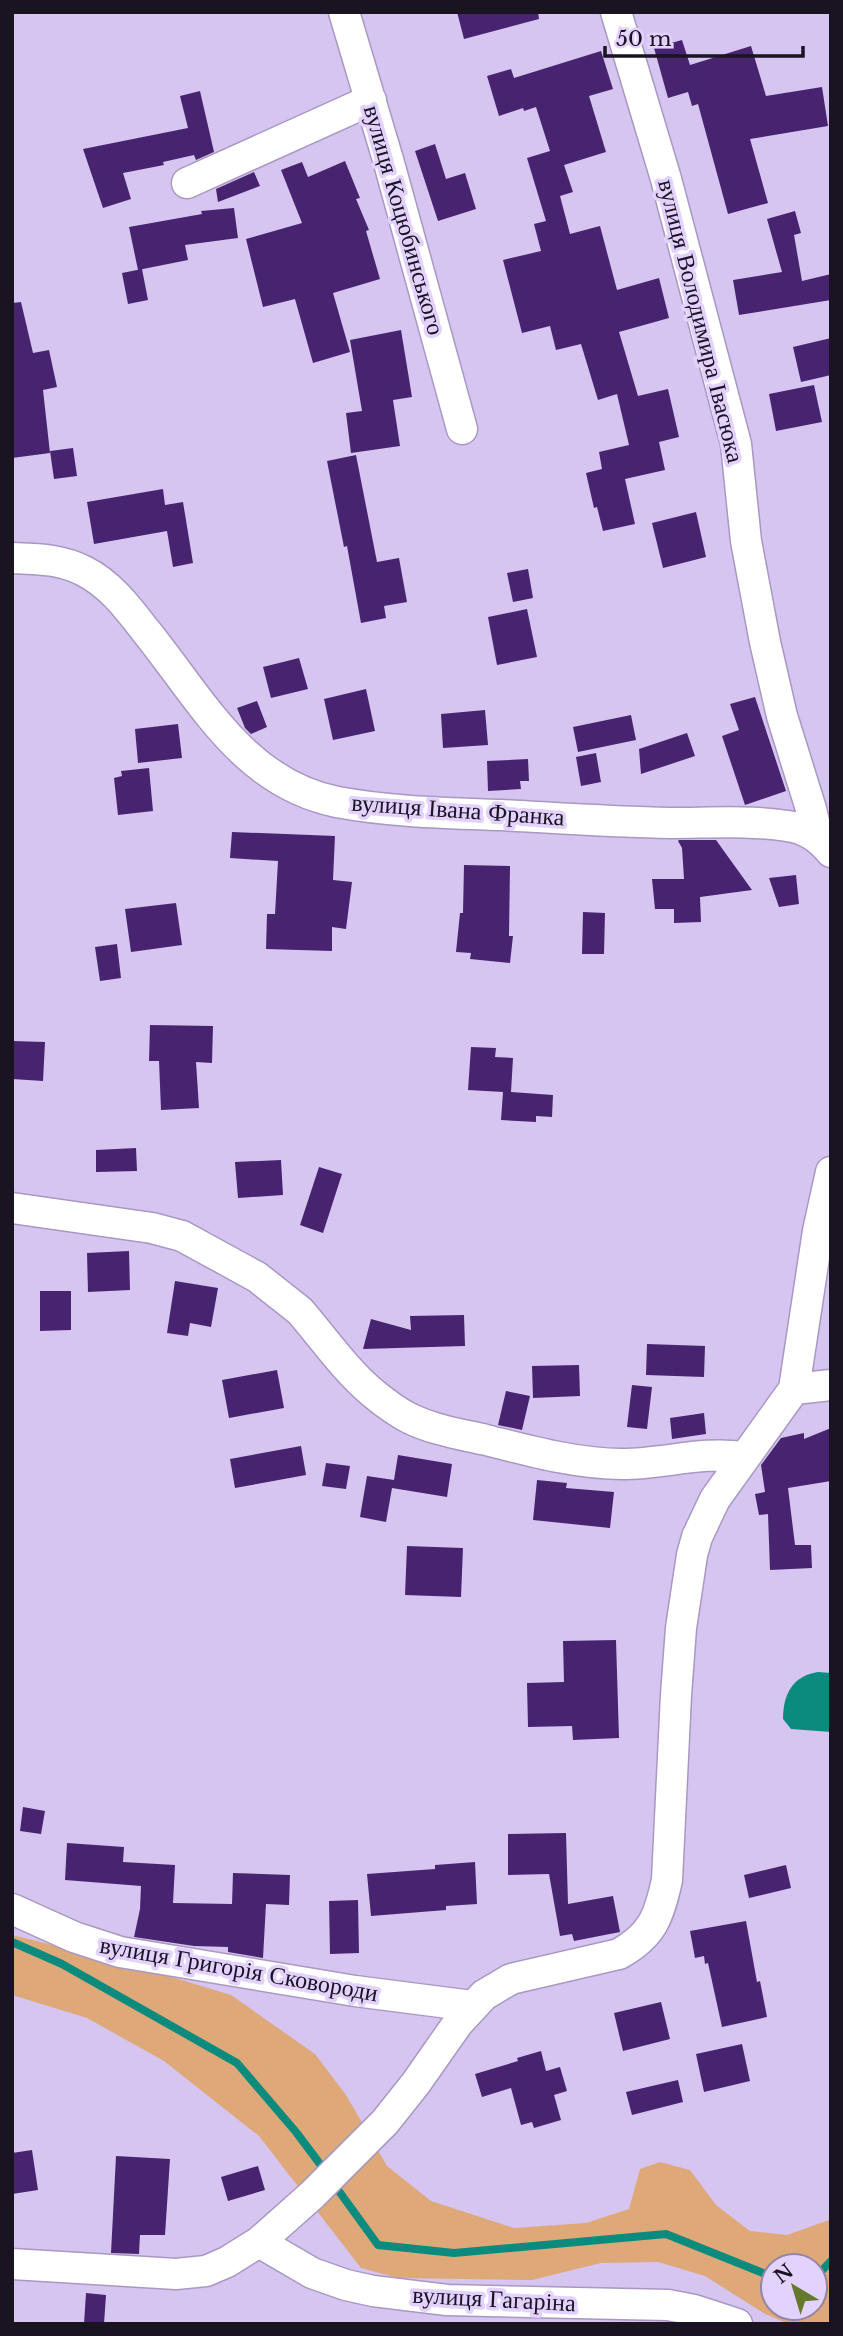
<svg xmlns="http://www.w3.org/2000/svg" width="843" height="2336" viewBox="0 0 843 2336" font-family="'Libre Baskerville',serif">
  <style>
    .green { fill: #dea879; fill-rule: evenodd }
    .water { fill: #0b8b7d }
    .lines { fill: none; stroke-linecap: round; stroke-linejoin: round }
    .stream { stroke: #0b8b7d; stroke-width: 8 }
    .building { fill: #482470 }
    .street-casing { stroke: #a898c2; stroke-width: 33 }
    .street { stroke: #fff; stroke-width: 30 }
    .labels { text-anchor: middle; stroke-width: 7; stroke-linejoin: round; paint-order: stroke }
    .street-label { font-size: 24px; fill: #191322; stroke: #e3d2fe }
  </style>
  <rect width="100%" height="100%" fill="#d6c5f1"/>
  <path class="green" d="M12 1935 129 1964 231 1995 315 2054 346 2095 387 2166 431 2201 514 2228 586 2223 629 2209 640 2169 660 2162 690 2170 716 2205 750 2231 787 2235 829 2220 831 2217V2322L789 2324 765 2314 705 2276 658 2262 601 2263 532 2280 398 2278 361 2268 259 2136 164 2061 87 2018 12 1995ZM773 2266H815V2308H773Z"/>
  <path class="water" d="M818 1672 831 1673V1732L791 1729 783 1719C783 1695 792 1676 818 1672Z"/>
  <g class="lines">
    <path class="stream" d="M12 1942 62 1964 237 2063 296 2132 326 2172
      M333 2183 378 2245 454 2253 666 2234 773 2277
      M815 2278 831 2261"/>
  </g>
  <path class="building" d="M457 12H538L539 19 464 39Z
    M682 40 690 65 751 46 766 96 822 87 828 126 750 139 768 203 728 214 698 104 692 106 688 92 668 98 654 48Z
    M601 51 613 89 589 96 606 152 564 165 573 192 560 196 570 234 600 226 617 290 659 278 669 318 619 332 638 396 668 389 679 437 659 442 665 470 625 479 635 524 603 531 597 507 594 508 586 473 602 469 599 452 629 445 617 394 598 400 581 344 556 350 550 326 522 333 503 260 541 251 534 224 546 221 527 158 550 151 536 107 524 111 523 108 499 116 487 76 511 69 514 78Z
    M200 91 214 152 196 160 194 155 163 162 164 165 123 173 131 199 103 208 83 149 188 128 180 96Z
    M435 144 446 179 465 173 476 209 438 221 415 151Z
    M345 161 360 198 356 199 369 230 366 231 380 279 333 293 350 352 313 363 295 299 263 307 246 239 302 223 281 170 302 162 308 177Z
    M254 172 260 186 218 202 216 189Z
    M234 208 238 238 185 245 188 260 138 270 129 227 202 214 201 211Z
    M795 211 801 233 794 235 802 281 831 274V300L739 315 733 280 782 272 767 219Z
    M142 269 148 300 128 304 122 273Z
    M21 302 33 353 49 350 57 387 43 390 50 453 12 458V303Z
    M401 330 412 397 393 400 400 446 351 453 346 413 362 411 350 340Z
    M831 338V375L801 382 793 347Z
    M814 385 822 422 776 431 769 394Z
    M73 448 77 476 54 479 50 451Z
    M356 455 377 562 399 558 407 602 384 606 386 618 361 623 347 546 344 547 327 461Z
    M163 489 165 505 183 502 193 563 173 567 167 531 94 544 87 502Z
    M696 512 706 557 663 568 652 523Z
    M528 569 533 598 513 602 507 573Z
    M527 609 537 657 497 665 488 617Z
    M299 658 308 689 271 698 263 667Z
    M366 689 375 731 333 740 324 699Z
    M755 697 786 791 745 805 722 736 739 730 730 704Z
    M257 701 267 727 251 734 245 728 237 708Z
    M485 710 488 745 443 748 441 714Z
    M631 715 636 740 578 752 573 727Z
    M178 724 182 758 138 763 135 729Z
    M687 733 695 756 641 774 639 749Z
    M596 753 601 782 581 786 576 757Z
    M528 759 529 781H520L521 789 488 791 487 761Z
    M149 768 153 811 118 815 114 778 122 776 121 771Z
    M232 832 335 836 333 880 352 882 346 929 332 927V951L266 949 267 914H275L278 861 230 858Z
    M679 840H716L752 890 700 897 701 922 674 923V909H655L652 879H684L682 848 678 841Z
    M464 865 510 866 509 936H513L510 963 470 959 471 953 456 952 460 913H463Z
    M796 875 799 904 779 907 769 878Z
    M176 903 182 945 131 952 125 909Z
    M583 912 605 913 604 954H582Z
    M117 944 121 978 100 981 95 947Z
    M150 1025 213 1026 212 1063 196 1062 199 1108 161 1110 159 1061H149Z
    M12 1041 45 1042 43 1081 12 1079Z
    M471 1047 496 1048 495 1057 513 1058 511 1092 553 1095 552 1117 536 1116V1122L501 1120 503 1092 468 1090Z
    M136 1148 137 1171 96 1172V1150Z
    M281 1160 283 1195 238 1198 235 1162Z
    M319 1167 342 1174 323 1233 300 1225Z
    M129 1251 130 1290 88 1292 87 1253Z
    M175 1281 218 1288 211 1327 190 1323 188 1336 167 1333Z
    M40 1291H71V1330L40 1331Z
    M464 1315 465 1346 363 1349 371 1319 411 1330 410 1316Z
    M647 1344 705 1346 704 1377 646 1375Z
    M579 1365 580 1396 533 1398 532 1366Z
    M277 1370 284 1408 229 1418 222 1380Z
    M632 1385 652 1387 647 1429 627 1427Z
    M506 1391 530 1396 522 1430 498 1425Z
    M704 1413 706 1434 672 1439 670 1418Z
    M831 1428V1481L788 1488 795 1545H811L812 1568 770 1570 768 1514 759 1515 755 1494 765 1492 761 1465 781 1438 804 1433V1439Z
    M301 1446 306 1475 235 1488 230 1459Z
    M398 1455 452 1464 447 1497 392 1488 386 1522 360 1517 367 1476 394 1480Z
    M326 1463 350 1466 346 1489 322 1486Z
    M537 1480 567 1483 566 1488 614 1492 610 1528 533 1520Z
    M407 1546 463 1548 461 1597 405 1595Z
    M616 1640 619 1738 573 1740 572 1726 528 1727 527 1683 564 1682 563 1641Z
    M23 1807 45 1811 41 1834 20 1831Z
    M566 1833 568 1904 613 1896 620 1932 574 1941 572 1934 560 1936 549 1874 508 1875V1834Z
    M67 1843 124 1847 123 1862 175 1865 173 1903 232 1904 233 1873 290 1875 289 1905 266 1904 263 1958 228 1952V1947L194 1946 134 1937 140 1909 141 1886 65 1880Z
    M475 1862 477 1904 446 1906V1910L371 1916 367 1874 435 1869V1865Z
    M786 1865 791 1888 749 1898 744 1875Z
    M358 1900 359 1953 330 1954 329 1901Z
    M746 1921 757 1982 760 1981 767 2017 722 2027 708 1963 705 1964 704 1956 695 1958 690 1931Z
    M661 2002 670 2039 623 2051 614 2013Z
    M742 2044 750 2081 704 2092 696 2054Z
    M541 2051 546 2071 560 2067 567 2091 554 2095 561 2120 534 2128 532 2122 521 2125 511 2088 482 2097 475 2074 518 2061 517 2058Z
    M678 2080 683 2102 632 2115 626 2092Z
    M32 2150 38 2190 12 2194V2153Z
    M116 2156 170 2159 165 2235H140L139 2254 111 2253Z
    M258 2166 265 2190 228 2201 221 2177Z
    M86 2293 106 2295 104 2324H84Z"/>
  <g class="lines">
    <g class="street-casing">
      <path id="street" d="M344 12 389 163 462 429
        M616 12 666 179 736 444 746 541 765 642 782 716 811 809 818 838
        M187 183 371 100
        M12 558C38 559 61 559 84 571 110 584 128 608 145 630 201 699 243 783 337 802 391 812 446 813 501 815 557 818 614 822 670 823 709 823 749 820 787 826 805 828 820 838 831 852
        M12 1208 152 1228 182 1236 257 1277 300 1311C324 1339 346 1371 374 1394 385 1403 397 1412 409 1418 433 1430 460 1434 486 1440 530 1451 577 1464 622 1464 666 1464 699 1451 744 1457
        M794 1389 831 1385
        M12 1909 74 1937 120 1952 355 1991 472 2006
        M259 2242 312 2273 346 2285 373 2291 447 2300 668 2305 694 2310 737 2324
        M12 2264 176 2274 206 2271 227 2262 259 2242 312 2195 385 2122 416 2083 458 2023 484 1995 511 1979 619 1954C653 1935 659 1916 667 1880L676 1695 681 1628 692 1555 697 1537 715 1499 794 1389 818 1231 831 1172"/>
    </g>
    <use href="#street" class="street"/>
  </g>
  <g class="labels">
    <g class="street-label">
      <text transform="translate(404 220) rotate(74)" y="8">вулиця Коцюбинського</text>
      <text transform="translate(701 321) rotate(76)" y="8">вулиця Володимира Івасюка</text>
      <text transform="translate(458 810) rotate(4)" y="8">вулиця Івана Франка</text>
      <text transform="translate(239 1969) rotate(10)" y="8">вулиця Григорія Сковороди</text>
      <text transform="translate(494 2299) rotate(3)" y="8">вулиця Гагаріна</text>
    </g>
  </g>
  <rect width="843" height="2336" fill="none" stroke="#191322" stroke-width="28"/>
  <g transform="translate(794 2287) rotate(322)"><circle r="33" fill="#e3d2fe" stroke="#9286a6" stroke-width="2"/>
  <path d="M0-5L12 26L0 18L-12 26Z" fill="#65792a"/>
  <text y="-10" font-size="19" font-weight="bold" text-anchor="middle" fill="#191322">N</text>
  </g>
  <path d="M605 46v10h198v-10" fill="none" stroke="#191322" stroke-width="3.5"/>
  <text x="616" y="46" font-size="21" fill="#191322" stroke="#e3d2fe" stroke-width="5" paint-order="stroke">50 m</text>
</svg>
